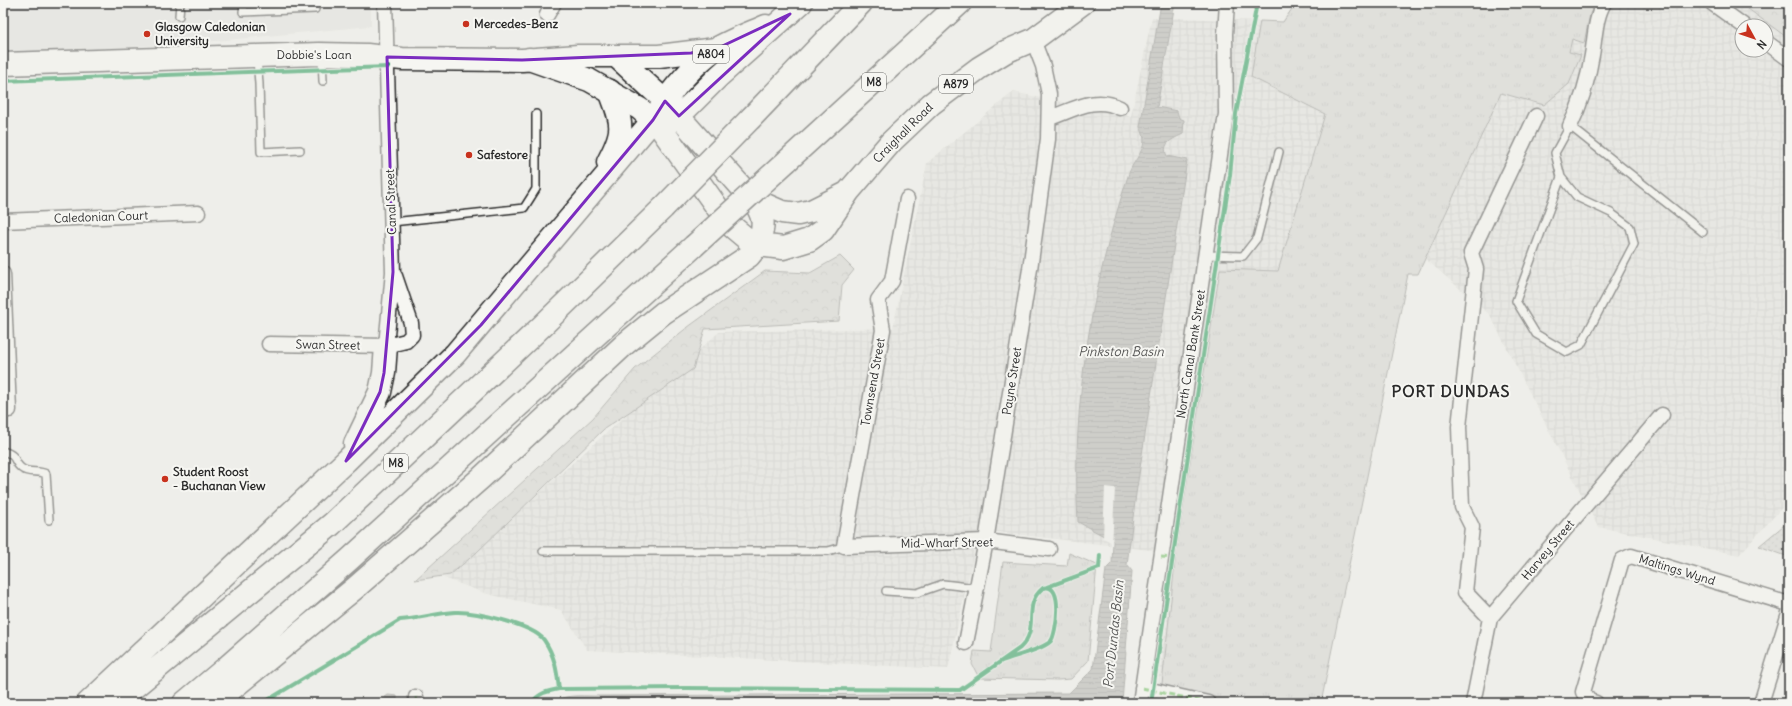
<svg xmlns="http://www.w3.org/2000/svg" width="1792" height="706" viewBox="0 0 1792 706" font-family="Delius,sans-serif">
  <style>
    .built { fill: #dededb }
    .industrial { fill: url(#industrial-grid); fill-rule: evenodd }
    .grass { fill: url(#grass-tufts); stroke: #7c7c7a }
    .forest { fill: url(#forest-crowns); stroke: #7c7c7a }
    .park { fill: url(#park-dots); stroke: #7c7c7a }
    .water { fill: url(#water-rules); stroke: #757573 }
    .pier { fill: #eeeeea }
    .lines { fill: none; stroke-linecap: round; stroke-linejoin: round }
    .lane-casing { stroke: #2b2b2b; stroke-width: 10 }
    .street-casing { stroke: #2b2b2b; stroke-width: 17 }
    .primary-casing { stroke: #2b2b2b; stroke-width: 25 }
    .highway-casing { stroke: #2b2b2b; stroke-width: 25 }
    .lane { stroke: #f6f6f2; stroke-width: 7 }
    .street { stroke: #f6f6f2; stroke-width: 14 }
    .primary { stroke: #f6f6f2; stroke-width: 22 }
    .highway { stroke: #f6f6f2; stroke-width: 22 }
    .highway-bridge-casing { stroke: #2b2b2b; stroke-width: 25; stroke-linecap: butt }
    .highway-bridge { stroke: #f6f6f2; stroke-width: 22 }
    .quiet { stroke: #56b246; stroke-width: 3; stroke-dasharray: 6 3; stroke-linecap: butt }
    .cycleway-casing { stroke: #f6f6f2; stroke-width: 6 }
    .cycleway { stroke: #00873e; stroke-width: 4 }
    .marked { fill: none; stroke: #7b2cbf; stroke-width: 3; stroke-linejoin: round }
    .poi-dot { fill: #c8321e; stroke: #f6f6f2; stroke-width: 1.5 }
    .labels { text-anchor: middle; stroke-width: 4; stroke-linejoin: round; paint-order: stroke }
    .shield { fill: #f6f6f2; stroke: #686867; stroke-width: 1 }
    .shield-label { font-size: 11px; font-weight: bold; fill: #2b2b2b }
    .poi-label { font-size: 12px; font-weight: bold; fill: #2b2b2b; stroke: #f6f6f2; text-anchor: start }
    .street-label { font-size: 12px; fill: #2b2b2b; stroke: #f6f6f2 }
    .water-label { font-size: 13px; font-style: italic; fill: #565655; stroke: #f6f6f2 }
    .district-label { font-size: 16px; font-weight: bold; letter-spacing: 1px; fill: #2b2b2b; stroke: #f6f6f2 }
  </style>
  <defs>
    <pattern id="industrial-grid" width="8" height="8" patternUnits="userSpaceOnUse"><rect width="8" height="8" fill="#dededb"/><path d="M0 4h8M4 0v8" fill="none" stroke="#bfbfbc"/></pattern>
    <pattern id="grass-tufts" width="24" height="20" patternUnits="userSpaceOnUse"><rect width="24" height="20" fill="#cececa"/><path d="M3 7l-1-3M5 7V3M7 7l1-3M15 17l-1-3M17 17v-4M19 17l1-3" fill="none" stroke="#b1b1ae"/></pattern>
    <pattern id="forest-crowns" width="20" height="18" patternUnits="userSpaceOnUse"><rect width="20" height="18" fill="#cececa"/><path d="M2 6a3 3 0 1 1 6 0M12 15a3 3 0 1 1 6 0" fill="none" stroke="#b1b1ae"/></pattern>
    <pattern id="park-dots" width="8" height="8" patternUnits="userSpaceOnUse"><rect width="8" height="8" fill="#cececa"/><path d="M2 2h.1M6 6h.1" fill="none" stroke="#b1b1ae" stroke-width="1.8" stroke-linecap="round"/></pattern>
    <pattern id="water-rules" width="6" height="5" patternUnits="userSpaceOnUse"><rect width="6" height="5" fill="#a6a6a3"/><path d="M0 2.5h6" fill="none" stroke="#878785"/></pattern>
  </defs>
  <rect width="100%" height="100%" fill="#eeeeea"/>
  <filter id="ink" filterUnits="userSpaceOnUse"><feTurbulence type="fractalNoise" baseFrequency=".025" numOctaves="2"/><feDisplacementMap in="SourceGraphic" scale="8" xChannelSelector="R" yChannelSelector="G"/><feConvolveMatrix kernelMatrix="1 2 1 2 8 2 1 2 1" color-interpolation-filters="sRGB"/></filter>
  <g filter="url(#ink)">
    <path class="built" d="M3 3H371V26L195 43 3 55Z"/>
    <path class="industrial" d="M1296 3H1740L1789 39V500L1739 555 1598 527 1490 315 1384 223 1279 703H1155L1176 553 979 530 948 669 587 650 561 610 487 594 444 578 719 332 893 328 927 163 1013 92 1131 116 1152 17 1282 22ZM1742 26H1766V50H1742Z"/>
    <path class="grass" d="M1296 3H1595L1590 14 1584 43 1572 39 1569 52 1581 55 1569 84 1544 105 1501 93 1418 274H1408L1321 703H1160L1176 553 1220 269 1278 271 1325 114 1251 77 1260 21 1283 22Z
      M1069 553 1097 565 1088 661 1071 679 1058 680 979 678 972 664 974 651 991 652 1003 562 1067 566Z"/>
    <path class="forest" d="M1740 3H1789V39Z
      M840 256 854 270 842 285 839 321 705 329 693 369 604 429 476 553 450 575 415 580 593 418 635 369 684 330 765 271 810 273Z"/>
    <path class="park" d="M1789 521V557L1759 546Z"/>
    <path class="water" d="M1161 3H1175L1157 107 1177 111 1179 118 1184 120 1183 134C1173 139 1161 143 1167 156L1187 160 1136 494 1127 565 1132 571 1122 703H552C563 694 581 696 594 696L1069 693 1093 669 1106 569 1112 563 1113 541 1078 522C1071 403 1092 285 1129 173 1136 155 1151 147 1140 127Z
      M388 695 397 696V703H377Z"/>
    <path class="pier" d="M1105 487 1115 488 1112 547H1111V542L1103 538Z"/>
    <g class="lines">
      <g class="lane-casing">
        <path id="lane" d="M244 3 243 12 315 9
          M179 16 180 3
          M322 57 323 81
          M257 58 259 84 261 152 300 150
          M1561 177 1516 301 1536 334 1567 352 1581 345 1634 244 1630 227 1611 213 1577 197 1561 177 1555 153 1570 126 1703 232
          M392 222 524 208 536 189V114
          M1206 255 1243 256 1257 238 1279 152
          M3 451C19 456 13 462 21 468 28 474 38 470 46 474L49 520
          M543 551H828L846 546
          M886 591 917 593 943 584 977 588"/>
      </g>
      <g class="street-casing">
        <path id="street" d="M385 3 393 272 386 346
          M1712 3 1744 26
          M547 15 554 3
          M1766 42 1789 59
          M1050 118C1073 110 1095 95 1120 108
          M1570 126C1581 104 1588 80 1592 55 1595 38 1595 18 1604 3
          M907 199 892 281 878 300 883 330 844 546 986 541 1049 549
          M3 221 198 213
          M3 274 9 410H3
          M269 344 386 346 406 341 412 335 411 323 395 276
          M1490 618 1465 592 1472 527 1462 507 1459 427 1476 269 1471 253 1536 116
          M966 643 986 541 1030 269 1048 139 1049 94 1043 66 1033 40
          M1142 688 1208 703
          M416 697 417 703
          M1140 703 1226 114 1225 34 1227 3
          M1473 703 1490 618 1662 415
          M1596 703 1589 701 1583 692 1622 560 1631 556 1789 604
          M1761 703 1789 613"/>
      </g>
      <g class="primary-casing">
        <path id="primary" d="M617 57 665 101 752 199 782 212 798 214 811 211 847 193
          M529 59 589 80 640 109 660 127 729 224 747 239 758 245 783 248 809 240 823 230 849 191 891 142 931 104 979 68 1005 52 1033 40 1083 3
          M3 64 319 54 367 55 402 59 522 60 578 56H659L716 49
          M658 112C671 90 694 64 716 49 731 40 750 33 766 26
          M666 124 679 116 719 76 801 3
          M752 199C765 216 765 225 758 245"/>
      </g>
      <g class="highway-casing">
        <path id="highway" d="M751 118 861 3
          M787 161 960 3
          M608 162C625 130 623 125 610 91
          M355 444 380 392 384 373 386 346
          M88 703 346 461 455 354 653 120
          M115 703 332 524 542 326 663 208
          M184 703 227 667 350 559 694 246
          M212 703 234 687 354 589 481 478 625 344 663 313 749 256 758 245"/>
      </g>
      <use href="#lane" class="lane"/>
      <use href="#street" class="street"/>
      <use href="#primary" class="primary"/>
      <use href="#highway" class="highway"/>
      <g class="highway-bridge-casing">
        <path id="highway-bridge" d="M663 208 751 118
          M694 246 787 161"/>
      </g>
      <use href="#highway-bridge" class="highway-bridge"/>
      <path class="quiet" d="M1161 557 1173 558
        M1142 688 1208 703
        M416 697 417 703"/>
      <g class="cycleway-casing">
        <path id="cycleway" d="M3 81 388 67
          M1047 587 1099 568 1100 555
          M263 703 400 620C419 619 436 613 455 612 474 611 533 625 544 640 555 656 557 671 559 689
          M532 703C538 693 548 691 559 689L685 688 960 690 1020 648C1041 628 1021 606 1043 588 1065 581 1056 635 1051 641 1042 650 1014 656 1002 661
          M1151 703 1230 175 1236 114 1257 3"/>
      </g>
      <use href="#cycleway" class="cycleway"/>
    </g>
  </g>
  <path d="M0 0H1792V706H0ZM790 14 679 116 665 101 653 120 481 325 346 461 380 392 384 373 393 272 387 57 522 60 691 53 716 49Z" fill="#eeeeea" fill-opacity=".55" fill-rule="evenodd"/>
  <path class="marked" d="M790 14 679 116 665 101 653 120 481 325 346 461 380 392 384 373 393 272 387 57 522 60 691 53 716 49Z"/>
  <g class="poi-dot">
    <circle cx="466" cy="24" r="4"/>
    <circle cx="147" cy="34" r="4"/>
    <circle cx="469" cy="155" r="4"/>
    <circle cx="165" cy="479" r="4"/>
  </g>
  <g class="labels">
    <g class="shield">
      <rect x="693" y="45" width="36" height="18" rx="3"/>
      <rect x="862" y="73" width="24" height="18" rx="3"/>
      <rect x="939" y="75" width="34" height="18" rx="3"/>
      <rect x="384" y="454" width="24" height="18" rx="3"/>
    </g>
    <g class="shield-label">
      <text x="711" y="58">A804</text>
      <text x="874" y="86">M8</text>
      <text x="956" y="88">A879</text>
      <text x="396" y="467">M8</text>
    </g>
    <g class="poi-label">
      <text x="474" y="28">Mercedes-Benz</text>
      <text x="155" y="31">Glasgow Caledonian<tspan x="155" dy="14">University</tspan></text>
      <text x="477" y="159">Safestore</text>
      <text x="173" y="476">Student Roost<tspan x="173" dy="14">- Buchanan View</tspan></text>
    </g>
    <g class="street-label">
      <text x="314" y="59">Dobbie's Loan</text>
      <text transform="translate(903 133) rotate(-45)" y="4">Craighall Road</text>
      <text transform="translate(391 202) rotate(-92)" y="4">Canal Street</text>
      <text transform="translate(101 217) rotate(-2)" y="4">Caledonian Court</text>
      <text transform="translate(328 345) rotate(1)" y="4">Swan Street</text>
      <text transform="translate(1191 354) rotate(-81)" y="4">North Canal Bank Street</text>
      <text transform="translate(1012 381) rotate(-81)" y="4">Payne Street</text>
      <text transform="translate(873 382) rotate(-80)" y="4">Townsend Street</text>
      <text transform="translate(947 543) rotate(-1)" y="4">Mid-Wharf Street</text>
      <text transform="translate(1548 550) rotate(-50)" y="4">Harvey Street</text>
      <text transform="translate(1677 570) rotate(17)" y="4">Maltings Wynd</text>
    </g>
    <g class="water-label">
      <text x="1121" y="356">Pinkston Basin</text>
      <text transform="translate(1113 634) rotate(-84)" y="5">Port Dundas Basin</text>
    </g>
    <g class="district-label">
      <text x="1451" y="397">PORT DUNDAS</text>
    </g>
  </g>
  <rect width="1792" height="706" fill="none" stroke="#f6f6f2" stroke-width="16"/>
  <rect x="8" y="8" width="1776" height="690" fill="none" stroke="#2b2b2b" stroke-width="1.5" filter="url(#ink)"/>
  <g transform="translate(1754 38) rotate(130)"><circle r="19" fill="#f6f6f2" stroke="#a5a5a2"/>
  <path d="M0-3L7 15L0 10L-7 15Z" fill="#c8321e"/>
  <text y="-6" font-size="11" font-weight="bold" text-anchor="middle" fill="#2b2b2b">N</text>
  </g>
</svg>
